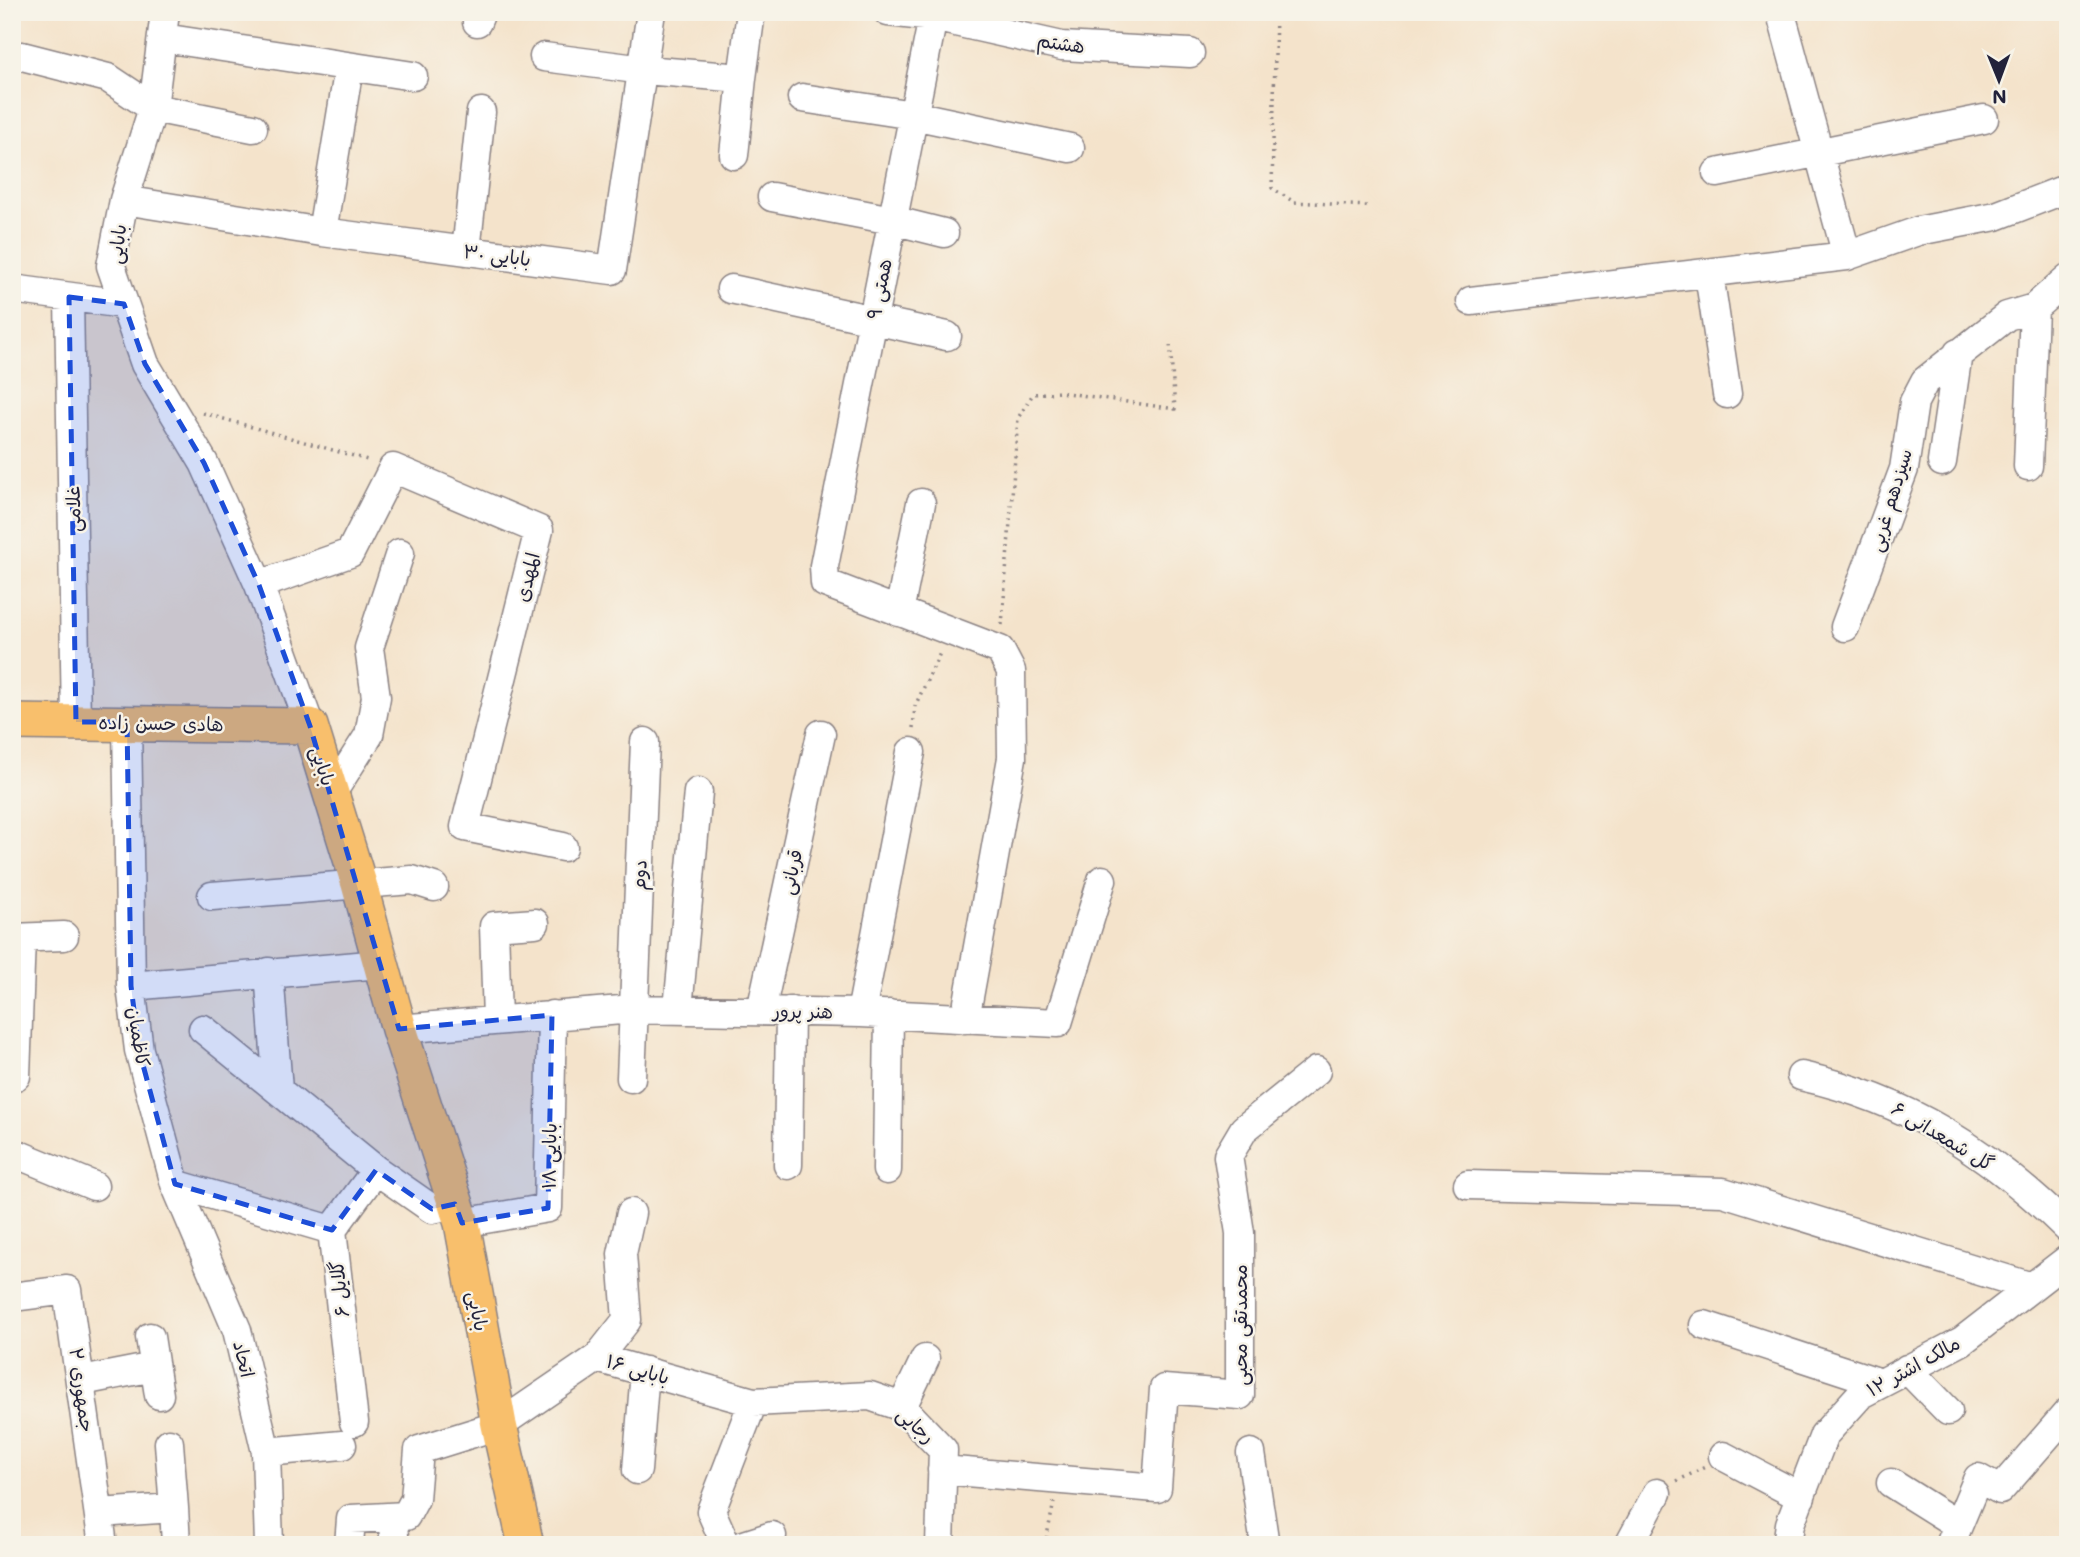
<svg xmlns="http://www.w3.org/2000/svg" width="2080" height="1557" viewBox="0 0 2080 1557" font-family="Mali,'Playpen Sans Arabic',sans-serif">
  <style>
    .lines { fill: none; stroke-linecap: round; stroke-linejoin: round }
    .minor-casing { stroke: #8b8283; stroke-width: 31 }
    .major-casing { stroke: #8b8283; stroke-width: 38 }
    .path { stroke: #8b8283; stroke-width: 3.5; stroke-dasharray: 2 5; stroke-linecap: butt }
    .minor { stroke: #fff; stroke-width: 28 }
    .major { stroke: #f8bf6c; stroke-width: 35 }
    .marked { fill: #1d4ed8; fill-opacity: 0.2; stroke: #1d4ed8; stroke-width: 5; stroke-dasharray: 14 9; stroke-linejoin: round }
    .labels { text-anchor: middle; stroke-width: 5; stroke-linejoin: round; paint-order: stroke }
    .street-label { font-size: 19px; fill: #22223b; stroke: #f7f3e8 }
  </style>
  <rect width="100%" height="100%" fill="#f7f3e8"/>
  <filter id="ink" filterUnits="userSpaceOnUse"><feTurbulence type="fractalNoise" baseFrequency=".0143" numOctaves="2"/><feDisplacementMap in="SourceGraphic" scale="14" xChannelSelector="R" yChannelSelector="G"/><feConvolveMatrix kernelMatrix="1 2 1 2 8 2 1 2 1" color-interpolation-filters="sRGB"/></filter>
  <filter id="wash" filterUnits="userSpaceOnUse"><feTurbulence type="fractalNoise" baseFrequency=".00686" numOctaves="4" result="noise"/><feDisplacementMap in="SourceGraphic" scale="28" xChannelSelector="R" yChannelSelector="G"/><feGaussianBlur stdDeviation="1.57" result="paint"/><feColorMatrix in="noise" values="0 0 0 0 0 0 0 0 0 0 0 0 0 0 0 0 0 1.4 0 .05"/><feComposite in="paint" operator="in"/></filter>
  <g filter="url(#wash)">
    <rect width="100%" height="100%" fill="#f4e3cb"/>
  </g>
  <g filter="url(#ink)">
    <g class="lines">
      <g class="minor-casing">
        <path id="minor" d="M165 12 153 108 124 200 111 266 145 364 204 463 259 585 310 726
          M888 12 933 17 1062 46 1190 53
          M934 12 824 566 825 583 1000 650 1011 671 1012 758 965 1019
          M1783 21 1847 256
          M477 22 481 12
          M163 38 413 76
          M22 56 108 78 153 108 253 128
          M544 57 644 70 742 78 734 155
          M742 78 751 12
          M802 98 913 115 1070 148
          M1717 173 1984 119
          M772 197 892 220 944 233
          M124 200 322 232 612 270 651 12
          M322 232 349 67
          M466 251 481 112
          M1709 274 1727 394
          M12 289 124 304
          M731 289 947 336
          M69 297 76 722
          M1471 301 1847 256 1918 231 1996 216 2068 188
          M1942 462 1958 353
          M2028 466 2034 308
          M259 585 350 553 393 468 539 530 465 827 563 847
          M899 612 921 503
          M1845 627 1904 469 1914 402 1925 381 2007 316 2034 308 2068 278
          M127 722 131 986 139 1050 175 1184 237 1330 266 1452 269 1545
          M332 793 369 735 376 697 369 648 400 553
          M212 896 412 880 434 887
          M12 938 64 936
          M269 972 278 1090
          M131 986 380 964
          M678 1009 698 792
          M761 1011 821 734
          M861 1013 911 752
          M497 1019 494 926 535 923
          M203 1029 376 1170 432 1209 455 1204
          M399 1029 633 1009 861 1013 1058 1023 1102 880
          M16 1076 21 938
          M1801 1076C1907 1099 1991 1153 2068 1229
          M631 1078 645 742
          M12 1152 94 1186
          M788 1165 790 1011
          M887 1170 889 1014
          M175 1184 332 1230
          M1468 1185 1723 1192 2032 1287
          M462 1223 548 1208 552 1015
          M12 1297 67 1290 103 1545
          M1704 1325 1881 1383
          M150 1337 159 1395
          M597 1358 627 1320 622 1254 631 1213
          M1907 1369 1948 1411
          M82 1381 154 1367
          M902 1407 925 1359
          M354 1422 332 1230 376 1170
          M169 1443 174 1508
          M266 1452 342 1445
          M1251 1453 1265 1545
          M1723 1456 1801 1497
          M637 1470 645 1371
          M942 1470 1157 1488 1164 1389 1240 1395V1233L1228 1156 1244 1129 1316 1071
          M1891 1483 1958 1525
          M99 1513 174 1508 176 1545
          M392 1517 395 1545
          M349 1545 351 1519 406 1516 415 1499 419 1450 499 1425 597 1358 753 1402 870 1396 902 1407 943 1450 940 1545
          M726 1545 711 1511 753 1402
          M744 1545 772 1536
          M1629 1545 1657 1493
          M1787 1545 1790 1524 1824 1435 1861 1394 1962 1341 2068 1259
          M1950 1545 1978 1478 2000 1490 2068 1412"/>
      </g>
      <g class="major-casing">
        <path id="major" d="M12 722 310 726 359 884 399 1029 462 1223 499 1425 526 1545"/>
      </g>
      <path class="path" d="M1276 12 1272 188 1294 202 1367 206
        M203 413 371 461
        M1002 625 1018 418 1033 394 1060 392 1175 409 1170 343
        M913 728 915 706 941 651
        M1677 1481 1705 1467
        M1045 1545 1054 1502"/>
      <use href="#minor" class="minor"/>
      <use href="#major" class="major"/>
    </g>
  </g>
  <path class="marked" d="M69 297 124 304 145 364 204 463 259 585 310 726 399 1029 552 1015 548 1208 462 1223 455 1204 432 1209 376 1170 332 1230 175 1184 139 1050 131 986 127 722H76Z"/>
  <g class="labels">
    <g class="street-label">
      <text transform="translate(1061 43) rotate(8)" y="7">هشتم</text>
      <text transform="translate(117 244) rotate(-83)" y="7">بابایی</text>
      <text transform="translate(497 255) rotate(7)" y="7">بابایی ۳۰</text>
      <text transform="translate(879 289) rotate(-79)" y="7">همتی ۹</text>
      <text transform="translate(1890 500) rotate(-73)" y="7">سیزدهم غربی</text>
      <text transform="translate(73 509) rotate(-91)" y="7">غلامی</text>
      <text transform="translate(527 577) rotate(-76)" y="7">المهدی</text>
      <text transform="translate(161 723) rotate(1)" y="7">هادی حسن زاده</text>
      <text transform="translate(323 766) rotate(72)" y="7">بابایی</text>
      <text transform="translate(791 872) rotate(-78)" y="7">قربانی</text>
      <text transform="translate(639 875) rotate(-87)" y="7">دوم</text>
      <text transform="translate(803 1011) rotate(1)" y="7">هنر پرور</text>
      <text transform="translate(139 1037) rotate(81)" y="7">کاظمیان</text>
      <text transform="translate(1943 1136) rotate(31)" y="7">گل شمعدانی ۶</text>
      <text transform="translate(549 1156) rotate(-89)" y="7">بابایی ۱۸</text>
      <text transform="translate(339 1289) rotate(-96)" y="7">گلایل ۶</text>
      <text transform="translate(478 1311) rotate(79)" y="7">بابایی</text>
      <text transform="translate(1240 1325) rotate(-90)" y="7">محمدتقی محبی</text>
      <text transform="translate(244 1359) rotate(77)" y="7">اتحاد</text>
      <text transform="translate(1913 1366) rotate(-29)" y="7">مالک اشتر ۱۲</text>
      <text transform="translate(638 1369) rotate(16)" y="7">بابایی ۱۶</text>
      <text transform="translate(82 1390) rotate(82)" y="7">جمهوری ۲</text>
      <text transform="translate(916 1425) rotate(42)" y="7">رجایی</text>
    </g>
  </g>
  <rect width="2080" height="1557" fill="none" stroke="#f7f3e8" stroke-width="42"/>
  <g transform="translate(1999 80) rotate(179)" stroke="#f7f3e8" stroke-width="5" paint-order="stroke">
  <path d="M0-5L12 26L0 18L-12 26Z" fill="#22223b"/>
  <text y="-10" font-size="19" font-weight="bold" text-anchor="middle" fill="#22223b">N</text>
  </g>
</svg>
